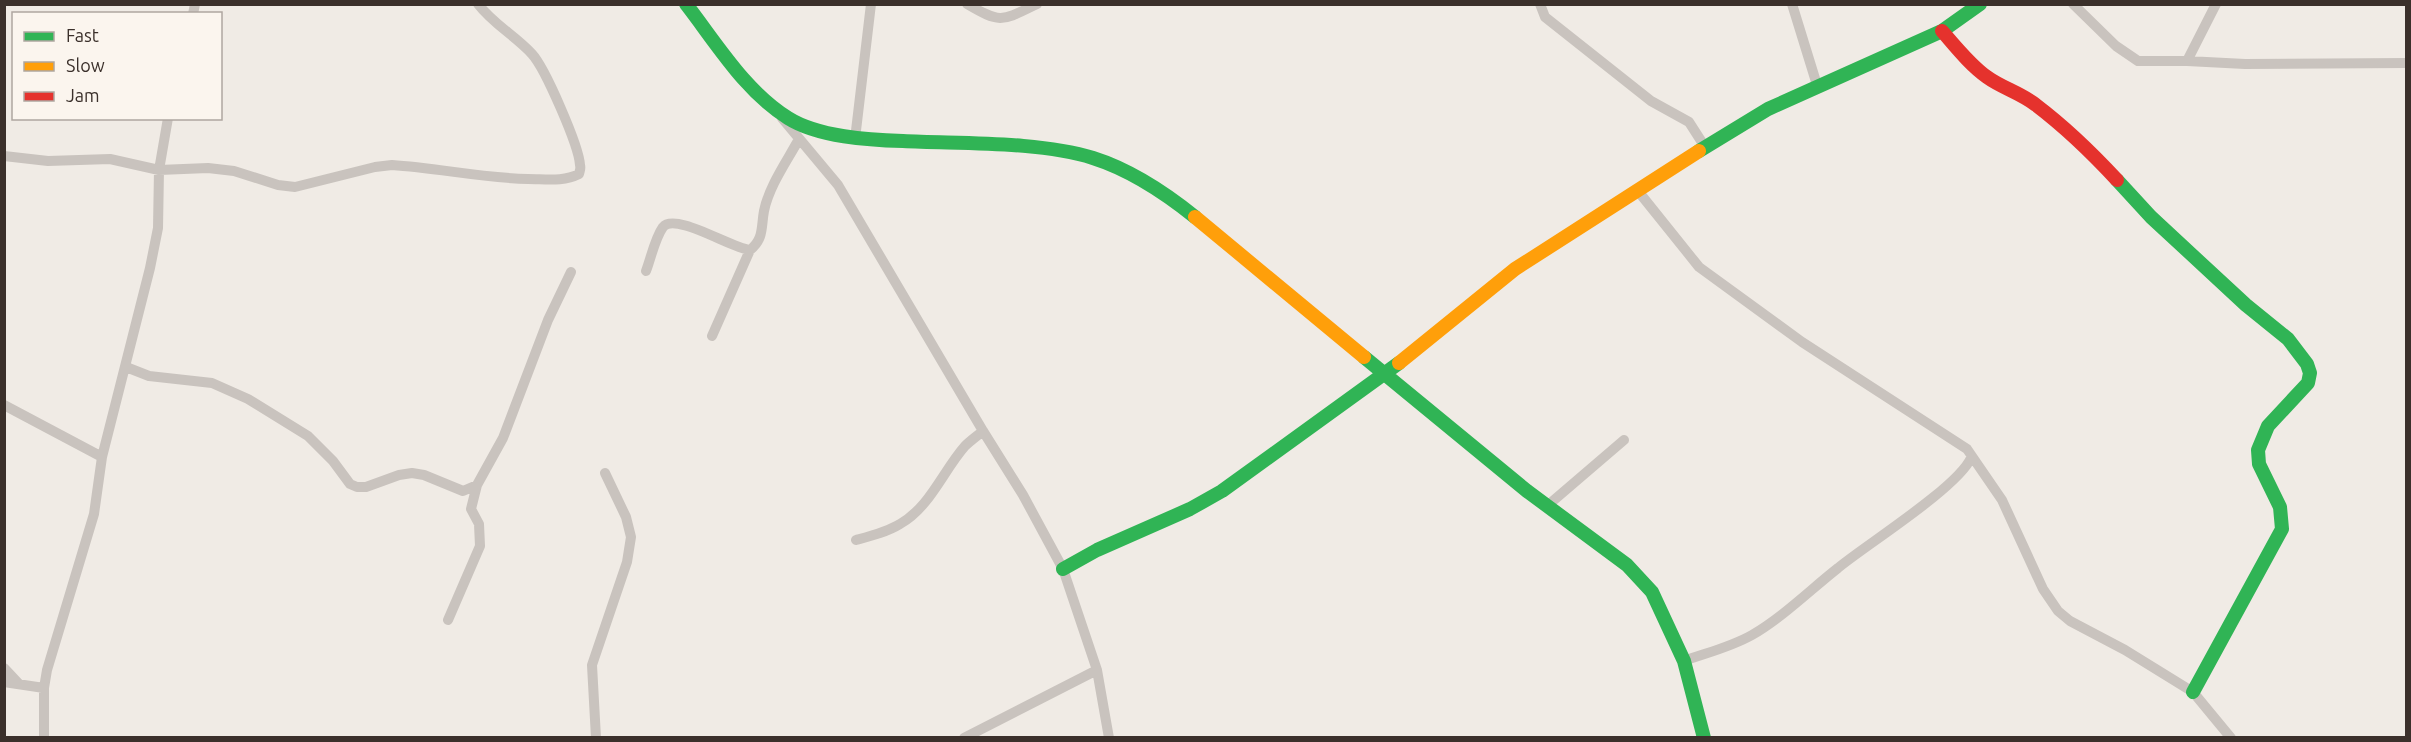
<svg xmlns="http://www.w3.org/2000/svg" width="2411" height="742" viewBox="0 0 2411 742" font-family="Ubuntu,sans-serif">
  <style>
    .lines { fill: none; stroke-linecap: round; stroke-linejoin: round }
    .street { stroke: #c9c3be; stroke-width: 10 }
    .fast { stroke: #30b455; stroke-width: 14 }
    .slow { stroke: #ff9f0a; stroke-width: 14 }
    .jam { stroke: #e5322d; stroke-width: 14 }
  </style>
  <rect width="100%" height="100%" fill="#f0ebe5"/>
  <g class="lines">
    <path class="street" d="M967 4C1001 24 1002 21 1037 4
      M1540 4 1545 17 1651 101 1689 122 1705 147
      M1792 4 1817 85
      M2073 4 2116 46 2138 61H2187L2245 64 2406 63
      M193 14 195 4
      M2187 61 2216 4
      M782 118 838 185 983 431 1023 495 1063 569 1097 670 1109 738
      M855 139 871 4
      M4 156 48 161 110 159 159 170 208 168 234 171 278 185 295 187 375 167 392 165C438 168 482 178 528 179 546 179 563 182 579 174 580 169 581 169 580 165 579 146 545 68 532 54 516 36 494 25 478 4
      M1638 191 1699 267 1802 342 1967 449 2002 500 2043 589 2058 611 2070 621 2125 650 2193 692 2231 738
      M646 271C651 258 655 238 663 227 675 212 731 248 750 250 764 239 761 227 764 211 769 186 787 161 799 139
      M712 336 750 250
      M126 367 149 376 212 383 248 399 308 436 333 461 350 484 357 487H366L399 475 412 473 424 475 463 491 477 485 503 438 548 320 571 272
      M4 405 102 457
      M1547 506 1624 440
      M856 540C871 536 887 532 900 524 930 507 943 471 965 446 970 441 977 436 983 431
      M448 620 480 546 479 524 471 509 477 485
      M1684 661C1706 653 1731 647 1752 635 1783 617 1810 590 1838 568 1867 544 1957 488 1971 458
      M4 668 19 684
      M4 682 44 688
      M44 738V688L47 670 94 514 102 457 150 268 158 228 159 170 168 118
      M596 738 592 665 627 562 631 537 626 517 605 473
      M964 738 1097 670"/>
    <path class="fast" d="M686 4C717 44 745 91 788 118 818 137 869 140 903 141 960 144 1039 141 1093 158 1131 170 1164 192 1195 217
      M1699 151 1768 109 1942 31 1980 4
      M2117 180 2151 217 2246 305 2288 339 2307 364 2310 373 2308 383 2268 426 2258 450 2259 464 2280 507 2282 529 2193 692
      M1364 357 1527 491 1627 565 1652 592 1684 661 1704 738
      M1063 569 1097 550 1190 509 1222 491 1399 363"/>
    <path class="slow" d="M1195 217 1364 357
      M1399 363 1515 269 1699 151"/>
    <path class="jam" d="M1942 31C1956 47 1970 65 1987 77 2002 88 2021 93 2036 105 2065 127 2092 153 2117 180"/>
  </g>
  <rect width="2411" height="742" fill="none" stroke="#3b302b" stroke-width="12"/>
  <rect x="12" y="12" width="210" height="108" fill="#fbf5ee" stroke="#aea6a0" stroke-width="1.5"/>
  <rect x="24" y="32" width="30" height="9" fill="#30b455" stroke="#aea6a0" stroke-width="1.5"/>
  <text x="66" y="42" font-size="18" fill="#3b302b">Fast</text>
  <rect x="24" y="62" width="30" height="9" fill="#ff9f0a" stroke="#aea6a0" stroke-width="1.5"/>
  <text x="66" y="72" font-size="18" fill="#3b302b">Slow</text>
  <rect x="24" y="92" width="30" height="9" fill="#e5322d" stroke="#aea6a0" stroke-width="1.5"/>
  <text x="66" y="102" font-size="18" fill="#3b302b">Jam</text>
</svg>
